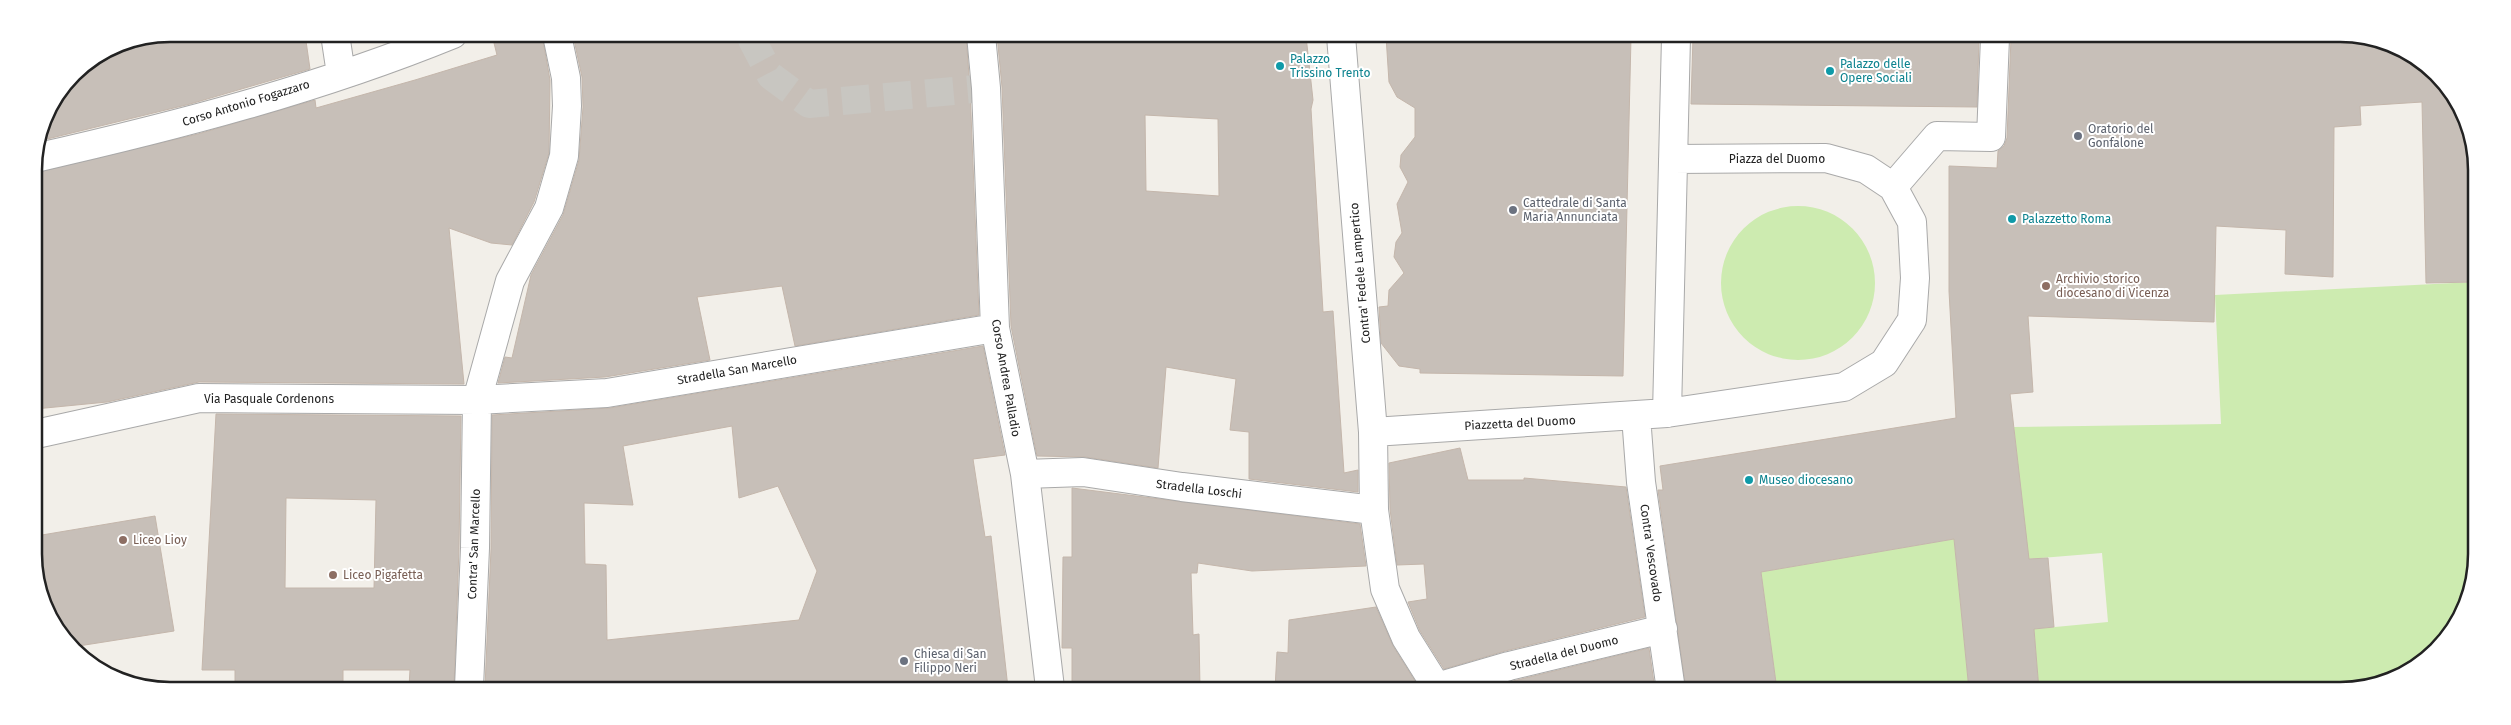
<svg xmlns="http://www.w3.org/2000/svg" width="2511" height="725" viewBox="0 0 2511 725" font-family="'Fira Sans',sans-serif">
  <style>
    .grass { fill: #cdebb0 }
    .building { fill: #c7bfb8; stroke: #c4b6ab; fill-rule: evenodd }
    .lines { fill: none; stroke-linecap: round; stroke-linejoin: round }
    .street-tunnel { stroke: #c8c6c1; stroke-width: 28; stroke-dasharray: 28 14; stroke-linecap: butt }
    .street-casing { stroke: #a9a9a9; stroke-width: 30 }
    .street { stroke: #fff; stroke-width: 28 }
    .culture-dot { fill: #0f9aa8; stroke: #fff; stroke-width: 2 }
    .worship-dot { fill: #6b7280; stroke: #fff; stroke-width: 2 }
    .education-dot { fill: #8d6e63; stroke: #fff; stroke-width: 2 }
    .labels { text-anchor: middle; stroke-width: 4; stroke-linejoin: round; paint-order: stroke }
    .culture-label { font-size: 12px; fill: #0d838f; stroke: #fff; text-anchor: start }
    .street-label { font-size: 12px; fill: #222; stroke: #fff }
    .worship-label { font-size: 12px; fill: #5b616d; stroke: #fff; text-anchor: start }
    .education-label { font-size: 12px; fill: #785e54; stroke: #fff; text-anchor: start }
    .rim { fill: none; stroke: #222; stroke-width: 2.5 }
  </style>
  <rect width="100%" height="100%" fill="#f2efe9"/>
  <path class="grass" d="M1721 283a77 77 0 1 1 154 0a77 77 0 1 1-154 0Z
    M2474 282 2473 590 2430 657 2393 681 2349 691 2039 690 2034 629 2108 622 2102 553 2028 559 2014 427 2221 424 2215 295Z
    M1954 539 1969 690H1777L1761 572Z"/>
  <path class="building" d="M170 34H305L310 69 190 104 39 141 44 118 74 74 118 44Z
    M513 34 542 35 550 80 549 153 534 202 512 245 491 243 449 228 464 384 199 382 107 402 35 409 34 173 198 134 315 100 316 108 415 80 497 55 494 43Z
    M573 35H966L970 89 979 315 795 346 782 286 697 297 710 360 605 377 498 383 505 357 512 358 531 275 563 215 579 160 583 107 582 77Z
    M997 35 1306 36 1313 100 1311 109 1323 312 1333 311 1344 473 1358 470V492L1249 479V432L1230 430 1236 379 1166 367 1158 468 1085 457 1037 456 1011 326 1002 87ZM1145 115 1218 119 1219 196 1146 191Z
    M1386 36 1631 37 1623 376 1420 373V369L1399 366 1381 343 1379 307 1388 306 1389 290 1404 273 1394 257 1396 242 1402 233 1397 204 1408 182 1400 167 1401 155 1415 137V108L1397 97 1389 82Z
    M1693 37 1979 38 1977 107 1691 104Z
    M2011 38H2376L2437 74 2468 132V151L2475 150 2474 282 2426 283 2422 102 2360 106 2361 125 2334 127 2333 277 2285 274 2286 230 2216 226 2214 322 2028 316 2033 392 2010 394 2029 559 2048 558 2054 627 2034 629 2039 690H1969L1954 539 1761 572 1777 690H1686L1658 490H1663L1660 466 1956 418 1949 291V166L1997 168 1998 151 2004 146 2007 138Z
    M983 346 1005 455 973 459 985 537 991 536 1008 688 485 687 491 549 492 415 610 408ZM732 426 739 498 778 486 817 571 799 620 607 640 606 565 585 564 584 503 633 505 623 446Z
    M216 414 461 416 459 548 454 687H409L410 670H343V687H235V670H202ZM286 498 376 500 374 588H285Z
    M1460 448 1468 480H1524V478L1626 487 1645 617 1505 651 1444 669 1420 631 1408 602 1427 599 1424 564 1397 565 1390 509 1389 463Z
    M1072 488 1360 524 1366 566 1252 571 1198 563 1197 573H1191L1193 635 1199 634 1200 689 1072 688V648H1062L1063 557H1072Z
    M155 516 174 631 72 647 36 581V536Z
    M1376 607 1393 646 1420 689H1275L1277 652 1288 653 1289 620Z
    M1649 648 1655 690 1485 689 1513 681Z"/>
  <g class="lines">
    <path class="street-tunnel" d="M752 35V40L771 76 809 104 986 88"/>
    <g class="street-casing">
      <path id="street" d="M335 34 341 74
        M981 35 986 88 995 328 1025 474 1050 688
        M1341 36 1373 432 1374 510 1385 589 1406 638 1438 689
        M35 158C176 126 318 89 453 34
        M1893 187 1937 136 1991 137 1995 38
        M1667 413 1676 37
        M1636 416 1641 482 1671 690
        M1373 432 1667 413 1844 387 1884 363 1912 320 1915 278 1912 222 1893 187 1866 169 1826 158 1673 159
        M36 434 199 398 477 400 607 393 995 328
        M1025 474 1083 472 1182 487 1374 510
        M469 687 475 548 477 400 510 281 549 208 564 156 567 106 566 78 557 35
        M1437 687 1509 666 1663 629"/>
    </g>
    <use href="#street" class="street"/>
  </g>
  <g class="culture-dot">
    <circle cx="1280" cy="66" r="5"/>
    <circle cx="1830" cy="71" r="5"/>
    <circle cx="2012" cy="219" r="5"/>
    <circle cx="1749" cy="480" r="5"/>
  </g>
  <g class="worship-dot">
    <circle cx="2078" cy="136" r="5"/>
    <circle cx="1513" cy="210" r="5"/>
    <circle cx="904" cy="661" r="5"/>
  </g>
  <g class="education-dot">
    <circle cx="2046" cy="286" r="5"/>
    <circle cx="123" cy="540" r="5"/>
    <circle cx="333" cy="575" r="5"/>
  </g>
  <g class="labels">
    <g class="culture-label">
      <text x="1290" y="63">Palazzo<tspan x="1290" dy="14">Trissino Trento</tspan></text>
      <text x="1840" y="68">Palazzo delle<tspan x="1840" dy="14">Opere Sociali</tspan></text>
      <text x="2022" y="223">Palazzetto Roma</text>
      <text x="1759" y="484">Museo diocesano</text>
    </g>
    <g class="street-label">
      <text transform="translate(246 103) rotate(-17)" y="4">Corso Antonio Fogazzaro</text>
      <text x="1777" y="163">Piazza del Duomo</text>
      <text transform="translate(1360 273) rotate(-95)" y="4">Contra' Fedele Lampertico</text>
      <text transform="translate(737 370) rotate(-10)" y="4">Stradella San Marcello</text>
      <text transform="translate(1006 378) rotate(80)" y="4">Corso Andrea Palladio</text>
      <text x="269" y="403">Via Pasquale Cordenons</text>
      <text transform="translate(1520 423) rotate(-3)" y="4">Piazzetta del Duomo</text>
      <text transform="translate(1199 489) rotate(7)" y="4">Stradella Loschi</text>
      <text transform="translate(474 544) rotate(-88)" y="4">Contra' San Marcello</text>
      <text transform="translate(1651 553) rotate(82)" y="4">Contra' Vescovado</text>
      <text transform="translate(1564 653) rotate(-14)" y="4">Stradella del Duomo</text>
    </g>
    <g class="worship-label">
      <text x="2088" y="133">Oratorio del<tspan x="2088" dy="14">Gonfalone</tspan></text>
      <text x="1523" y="207">Cattedrale di Santa<tspan x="1523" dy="14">Maria Annunciata</tspan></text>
      <text x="914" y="658">Chiesa di San<tspan x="914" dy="14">Filippo Neri</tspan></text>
    </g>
    <g class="education-label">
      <text x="2056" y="283">Archivio storico<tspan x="2056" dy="14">diocesano di Vicenza</tspan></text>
      <text x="133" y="544">Liceo Lioy</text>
      <text x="343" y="579">Liceo Pigafetta</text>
    </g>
  </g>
  <path d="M0 0H2511V725H0ZM170 42H2340A128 128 0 0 1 2468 170V554A128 128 0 0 1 2340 682H170A128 128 0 0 1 42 554V170A128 128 0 0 1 170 42Z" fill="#fff" fill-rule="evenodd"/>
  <path class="rim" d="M170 42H2340A128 128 0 0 1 2468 170V554A128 128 0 0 1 2340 682H170A128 128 0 0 1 42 554V170A128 128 0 0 1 170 42Z"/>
</svg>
